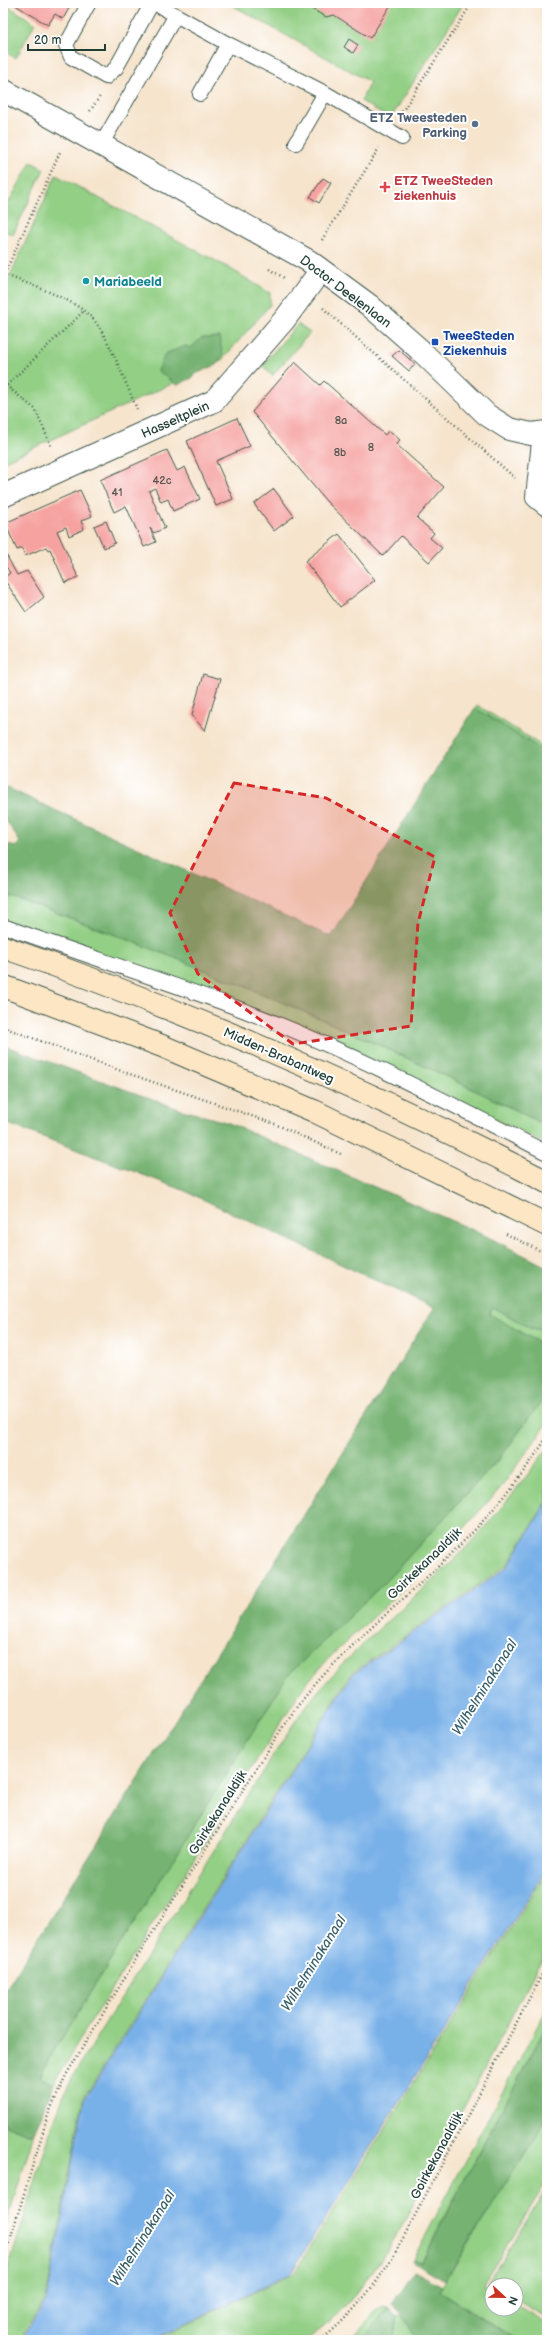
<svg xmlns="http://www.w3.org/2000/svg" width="550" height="2343" viewBox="0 0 550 2343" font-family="'Balsamiq Sans',sans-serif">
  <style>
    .green { fill: #93cf85; stroke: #59865c }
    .forest { fill: #76b272; stroke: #4a7853 }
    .water { fill: #78b0e8; stroke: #4c768e }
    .building { fill: #f5a2a0 }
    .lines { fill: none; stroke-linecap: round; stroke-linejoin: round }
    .service-casing { stroke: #3f564b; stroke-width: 16 }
    .minor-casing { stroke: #3f564b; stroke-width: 24 }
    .secondary-casing { stroke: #3f564b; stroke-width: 24 }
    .path { stroke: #3f564b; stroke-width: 2.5; stroke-dasharray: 1 3; stroke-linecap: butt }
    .service { stroke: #fff; stroke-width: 14 }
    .minor { stroke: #fff; stroke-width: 22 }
    .secondary { stroke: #fce6c4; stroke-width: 22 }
    .marked { fill: #d62828; fill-opacity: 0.2; stroke: #d62828; stroke-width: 3; stroke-dasharray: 8 5; stroke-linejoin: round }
    .service-dot { fill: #5c6f8a; stroke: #fff; stroke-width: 1.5 }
    .health-dot { fill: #e0444e; stroke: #fff; stroke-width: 1.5 }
    .culture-dot { fill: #0f9aa8; stroke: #fff; stroke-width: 1.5 }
    .transit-dot { fill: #1a4fb4; stroke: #fff; stroke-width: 1.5 }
    .labels { text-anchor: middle; stroke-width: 4; stroke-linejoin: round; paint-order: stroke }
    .number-label { font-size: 11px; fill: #54564f }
    .service-label { font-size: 13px; font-weight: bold; fill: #4e5e75; stroke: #fff; text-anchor: end }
    .health-label { font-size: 13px; font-weight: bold; fill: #be3a42; stroke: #fff; text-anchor: start }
    .culture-label { font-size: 13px; font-weight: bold; fill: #0d838f; stroke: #fff; text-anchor: start }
    .street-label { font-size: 13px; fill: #1f3d34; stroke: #fff }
    .transit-label { font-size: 13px; font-weight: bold; fill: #164399; stroke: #fff; text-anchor: start }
    .water-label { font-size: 14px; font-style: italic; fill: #3a606a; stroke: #fff }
  </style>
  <rect width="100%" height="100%" fill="#fff"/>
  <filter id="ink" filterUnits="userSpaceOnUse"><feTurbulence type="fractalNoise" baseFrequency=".025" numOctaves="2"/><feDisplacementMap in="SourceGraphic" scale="8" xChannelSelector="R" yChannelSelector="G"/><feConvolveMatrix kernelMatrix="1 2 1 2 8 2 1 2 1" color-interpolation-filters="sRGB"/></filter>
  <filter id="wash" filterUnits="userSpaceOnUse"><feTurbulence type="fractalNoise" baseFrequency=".012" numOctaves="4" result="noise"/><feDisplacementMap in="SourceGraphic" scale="16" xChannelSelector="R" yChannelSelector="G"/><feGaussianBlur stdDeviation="0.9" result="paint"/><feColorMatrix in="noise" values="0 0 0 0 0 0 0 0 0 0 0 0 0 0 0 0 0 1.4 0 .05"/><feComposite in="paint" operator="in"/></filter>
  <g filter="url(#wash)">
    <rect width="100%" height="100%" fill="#f6e4cc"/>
    <path class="green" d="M3 3 35 23 16 58 3 51Z
      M228 3H464L390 119 361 101 370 82Z
      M31 162 44 169 13 235 3 230V213Z
      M56 175 229 268 270 293V305L221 361 3 462V291Z
      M298 324 310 333 272 376 262 365Z
      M477 705 547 749V753L475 708Z
      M3 894C190 959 371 1037 547 1126V1145L449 1096 3 920Z
      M493 1307 530 1328 547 1331V1347L489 1314Z
      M547 1393V1424L502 1486 444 1551 333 1654 304 1686 75 2047 54 2084 40 2078 47 2062 66 2031 288 1675 386 1581 500 1458Z
      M547 1449V1501L507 1565 351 1674 83 2099 46 2298 20 2340H3V2285L53 2124 67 2087 86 2054 290 1729C333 1663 397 1615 454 1560 488 1526 518 1488 547 1449Z
      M547 1871V1949L402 2225 386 2253 355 2295 333 2319 308 2340H154L294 2273Z
      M547 2008V2025L420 2263 413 2259Z
      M547 2118V2181L483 2284 492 2290V2309H516V2305L547 2324V2340H517L439 2291Z
      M3 2124 33 2136 3 2236Z
      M547 2188V2319L516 2300V2285H493L488 2282Z
      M380 2307 388 2308 374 2326 360 2340H350Z
      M402 2314 417 2340H393L397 2317Z"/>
    <path class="forest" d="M219 337 223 355 216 365 193 375 194 377 177 385 158 371 165 354 185 346 191 348 201 338Z
      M475 708 547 753V1126C371 1037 190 959 3 894V843L15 847 20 842 3 816V786L331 937Z
      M3 1045 179 1109 229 1123 484 1235 547 1267V1331L530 1328 493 1307 489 1314 547 1347V1393L500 1458 386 1581 288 1675 47 2062 40 2077 54 2084 33 2136 3 2124V1994L434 1308 183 1190 3 1122Z
      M547 2025V2118L445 2280 412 2261 413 2259 421 2262Z
      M414 2271 442 2286 439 2291 517 2340H417L402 2314 392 2304Z
      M388 2308 397 2317 393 2340H360L374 2326Z"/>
    <path class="water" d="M547 1503V1868L291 2273 151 2340H22L47 2299 84 2100 352 1675 507 1567Z"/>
    <g id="blocks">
      <path class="building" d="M12 3H72L63 19 55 14 48 25Z
        M307 3H392L370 38 334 15 326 17 308 7Z
        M349 39 358 45 353 53 344 47Z
        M323 178 331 183 319 203 310 197Z
        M399 350 415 364 409 371 392 356Z
        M295 362 320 385 324 381 385 435 389 430 400 440 396 444 444 487 417 518 434 533 430 538 442 548 429 562 401 536 383 556 326 501 252 412Z
        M237 418 250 446 216 461 233 499 216 506 187 441Z
        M167 450 177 471 185 467 200 499 173 511 168 499 161 502 155 488 149 491 165 528 154 533 150 528 156 542 144 547 126 506 114 512 100 480Z
        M274 489 294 516 274 531 254 504Z
        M80 490 92 516 81 521 84 529 69 536 66 527 57 531 78 577 65 583 50 549 48 550 46 547 25 556 22 548 17 550 5 523Z
        M106 521 115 543 104 548 94 526Z
        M339 534 375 580 340 607 305 561Z
        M3 549 17 575 27 571 44 597 26 612 3 578 10 573 3 561Z
        M203 674 220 679 205 731 192 715Z"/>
    </g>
  </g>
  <g filter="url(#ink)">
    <use href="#blocks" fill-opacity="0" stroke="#3f564b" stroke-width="1"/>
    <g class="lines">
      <g class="service-casing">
        <path id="service" d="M89 3 66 45 71 57 106 77 116 68 152 3
          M154 3 228 44 325 93 402 138
          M200 94 228 44
          M296 143 325 93
          M101 145 176 15
          M3 926C79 953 156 978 232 1006 340 1046 444 1100 547 1153"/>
      </g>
      <g class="minor-casing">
        <path id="minor" d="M3 90 309 261 369 305 419 349 487 415 509 429 531 434 547 432
          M544 433 537 497 547 505
          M3 496 214 401 285 319 321 270"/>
      </g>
      <g class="secondary-casing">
        <path id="secondary" d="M3 947C190 1012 372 1091 547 1182
          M3 986 162 1046 314 1111 547 1225"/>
      </g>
      <path class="path" d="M90 111 101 95
        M400 115 472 3
        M322 240 379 148
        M269 269 286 279
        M4 274C31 286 72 297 92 318 107 333 127 387 137 409
        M3 277 61 150
        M323 308 515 478
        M3 383 35 409 52 448
        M7 385 84 311
        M3 1027 124 1072 275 1124 343 1155
        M506 1234 547 1254
        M3 2263 48 2115 66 2075 136 1959 282 1728C328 1658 395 1610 453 1552 488 1518 521 1478 547 1437
        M321 2340C350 2317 372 2289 392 2259L547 1965"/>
      <use href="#service" class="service"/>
      <use href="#minor" class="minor"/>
      <use href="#secondary" class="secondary"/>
    </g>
  </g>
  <path class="marked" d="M234 783 326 798 435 857 418 923 411 1026 293 1044 198 974 170 913Z"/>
  <circle class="service-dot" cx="475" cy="124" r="4"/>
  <path class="health-dot" d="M383 181h4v4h4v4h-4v4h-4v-4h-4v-4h4z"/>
  <circle class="culture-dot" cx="86" cy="281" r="4"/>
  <rect class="transit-dot" x="431" y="338" width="8" height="8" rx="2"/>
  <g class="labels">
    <g class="number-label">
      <text x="341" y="424">8a</text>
      <text x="371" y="451">8</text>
      <text x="340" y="456">8b</text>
      <text x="162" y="484">42c</text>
      <text x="117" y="496">41</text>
    </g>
    <g class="service-label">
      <text x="467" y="122">ETZ Tweesteden<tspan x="467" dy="15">Parking</tspan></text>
    </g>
    <g class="health-label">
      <text x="394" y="185">ETZ TweeSteden<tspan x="394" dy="15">ziekenhuis</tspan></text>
    </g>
    <g class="culture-label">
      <text x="94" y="286">Mariabeeld</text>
    </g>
    <g class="street-label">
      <text transform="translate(346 291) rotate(37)" y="5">Doctor Deelenlaan</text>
      <text transform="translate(175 419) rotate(-24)" y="5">Hasseltplein</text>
      <text transform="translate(279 1055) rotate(24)" y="5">Midden-Brabantweg</text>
      <text transform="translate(424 1563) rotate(-44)" y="5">Goirkekanaaldijk</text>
      <text transform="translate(217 1812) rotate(-58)" y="5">Goirkekanaaldijk</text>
      <text transform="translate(436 2155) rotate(-62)" y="5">Goirkekanaaldijk</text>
    </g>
    <g class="transit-label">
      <text x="443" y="340">TweeSteden<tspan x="443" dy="15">Ziekenhuis</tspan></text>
    </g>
    <g class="water-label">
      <text transform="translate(484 1687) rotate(-58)" y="5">Wilhelminakanaal</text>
      <text transform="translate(313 1963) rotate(-58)" y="5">Wilhelminakanaal</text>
      <text transform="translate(142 2238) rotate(-58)" y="5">Wilhelminakanaal</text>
    </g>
  </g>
  <rect width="550" height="2343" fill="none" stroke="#fff" stroke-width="16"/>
  <g transform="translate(504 2297) rotate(112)"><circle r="19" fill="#ffffff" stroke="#a5b1ae"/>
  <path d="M0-3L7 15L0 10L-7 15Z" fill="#c8321e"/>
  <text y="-6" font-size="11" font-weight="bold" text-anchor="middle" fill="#1f3d34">N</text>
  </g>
  <path d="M28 44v6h77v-6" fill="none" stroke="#1f3d34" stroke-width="2"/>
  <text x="34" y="44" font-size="12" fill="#1f3d34" stroke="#ffffff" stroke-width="3" paint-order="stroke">20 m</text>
</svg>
